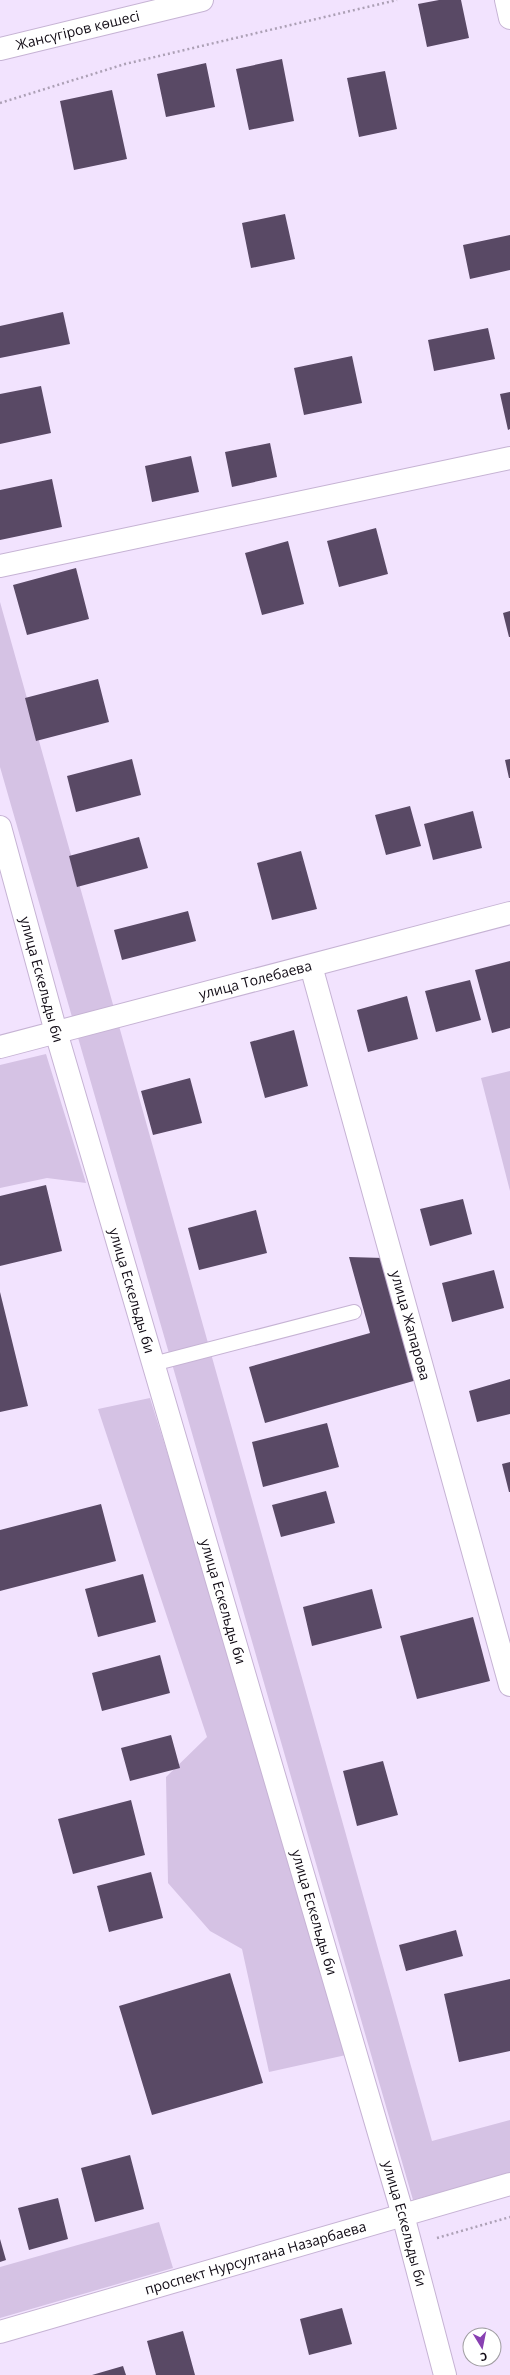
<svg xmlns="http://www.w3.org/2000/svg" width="510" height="2375" viewBox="0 0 510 2375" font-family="'Open Sans',sans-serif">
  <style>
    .green { fill: #d5c2e4 }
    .building { fill: #594965 }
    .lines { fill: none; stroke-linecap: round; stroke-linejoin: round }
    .lane-casing { stroke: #c6b3d4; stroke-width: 16 }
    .street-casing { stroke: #c6b3d4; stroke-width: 24 }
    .secondary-casing { stroke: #c6b3d4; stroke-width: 24 }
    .path { stroke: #aca0b5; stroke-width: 2.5; stroke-dasharray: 2 3; stroke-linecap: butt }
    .lane { stroke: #fff; stroke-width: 14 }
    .street { stroke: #fff; stroke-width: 22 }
    .secondary { stroke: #fff; stroke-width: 22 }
    .labels { text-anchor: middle; stroke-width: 4; stroke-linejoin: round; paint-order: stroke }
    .street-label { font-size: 14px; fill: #100a14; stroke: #fff }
  </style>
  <rect width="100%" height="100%" fill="#f2e3fe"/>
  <path class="green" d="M0 602 432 2141 510 2120V2173L413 2200 0 767Z
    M46 1054 86 1183 47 1178 0 1188V1065Z
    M510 1071V1191L481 1078Z
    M150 1398 340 2001 346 2055 269 2072 242 1949 210 1931 168 1883 166 1777 207 1737 98 1409Z
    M159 2222 173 2268 0 2318V2267Z"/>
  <path class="building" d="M439 0H461L469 38 427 47 418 4Z
    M282 59 294 121 249 130 236 69Z
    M206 63 215 107 166 117 157 74Z
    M385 71 397 129 359 137 347 78Z
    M112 90 127 159 74 170 60 101Z
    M285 214 295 259 251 268 242 223Z
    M510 235V270L470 279 463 245Z
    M63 312 70 344 0 358V326Z
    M488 328 495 359 434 371 428 340Z
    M352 356 362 403 304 415 294 368Z
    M41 386 51 433 0 444V394Z
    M510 392V429L508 430 500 394Z
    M270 443 277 477 232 487 225 452Z
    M191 456 199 492 152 502 145 466Z
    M52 479 62 527 0 540V490Z
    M376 528 388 574 339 587 327 541Z
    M288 541 304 604 262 615 245 553Z
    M76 568 89 619 27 635 13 585Z
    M510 611V637H509L503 613Z
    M98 679 109 722 36 741 25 698Z
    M132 759 141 795 76 812 67 776Z
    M510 759V778H509L505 760Z
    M410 806 421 846 386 855 375 815Z
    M473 811 482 848 433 860 424 824Z
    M139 837 148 868 77 887 69 856Z
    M301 851 317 909 272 920 257 863Z
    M188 911 196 941 122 960 114 930Z
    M510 961V1028L492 1033 475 970Z
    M470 980 481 1020 436 1032 425 991Z
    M407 996 418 1039 368 1052 357 1010Z
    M294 1030 308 1086 265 1098 250 1042Z
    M190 1078 202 1123 153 1135 141 1091Z
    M46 1185 62 1251 0 1266V1196Z
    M463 1199 472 1234 430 1246 420 1209Z
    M256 1210 267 1253 199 1270 188 1228Z
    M349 1257 383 1258 417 1380 265 1423 249 1367 370 1333Z
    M494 1270 504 1308 452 1322 442 1283Z
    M0 1292 28 1406 0 1412Z
    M510 1379V1414L477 1422 469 1391Z
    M327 1423 339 1467 263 1487 252 1442Z
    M510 1462V1492H509L502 1464Z
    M326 1491 335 1523 281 1537 272 1505Z
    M101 1504 116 1561 0 1591V1530Z
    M143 1574 156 1622 98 1637 85 1589Z
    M372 1589 382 1628 312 1646 303 1607Z
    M473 1617 490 1681 417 1699 400 1636Z
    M160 1655 170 1693 102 1711 92 1673Z
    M171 1735 180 1768 130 1781 121 1748Z
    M383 1761 398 1815 357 1826 343 1771Z
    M131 1800 145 1855 73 1874 58 1819Z
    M151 1872 163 1918 109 1932 97 1886Z
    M456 1930 463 1956 406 1971 399 1945Z
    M230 1973 263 2083 152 2115 119 2006Z
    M510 1979V2051L459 2062 444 1994Z
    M130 2155 144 2209 95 2222 81 2168Z
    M58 2198 68 2239 29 2250 18 2208Z
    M0 2239 6 2260 0 2262Z
    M342 2308 352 2344 309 2355 300 2319Z
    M183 2331 195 2375H156L147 2341Z
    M123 2366 126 2375H92Z"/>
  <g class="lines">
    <g class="lane-casing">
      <path id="lane" d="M153 1364 354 1312"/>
    </g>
    <g class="street-casing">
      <g id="street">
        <path d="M506 0 510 18"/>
        <path d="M0 566 510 458"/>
        <path id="s1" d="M311 966 510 1685"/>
        <path id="s2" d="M0 1047 510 913"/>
      </g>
    </g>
    <g class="secondary-casing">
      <g id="secondary">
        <path id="s3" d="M0 49 202 0"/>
        <path id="s4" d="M0 827 56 1032 403 2215 445 2375"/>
        <path id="s5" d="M0 2332 510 2184"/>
      </g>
    </g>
    <path class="path" d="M0 103 125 64 397 0
      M437 2238 510 2217"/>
    <use href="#lane" class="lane"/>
    <use href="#street" class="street"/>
    <use href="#secondary" class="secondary"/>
  </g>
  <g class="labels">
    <g class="street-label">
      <text dy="5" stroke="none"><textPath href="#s3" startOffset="80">Жансүгіров көшесі</textPath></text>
      <text dy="5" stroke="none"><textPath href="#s4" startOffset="158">улица Ескельды би</textPath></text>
      <text dy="5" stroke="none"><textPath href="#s2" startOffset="264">улица Толебаева</textPath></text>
      <text dy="5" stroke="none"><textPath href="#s4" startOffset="482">улица Ескельды би</textPath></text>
      <text dy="5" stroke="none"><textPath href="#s1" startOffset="373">улица Жапарова</textPath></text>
      <text dy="5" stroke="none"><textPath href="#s4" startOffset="806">улица Ескельды би</textPath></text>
      <text dy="5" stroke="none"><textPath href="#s4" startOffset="1130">улица Ескельды би</textPath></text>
      <text dy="5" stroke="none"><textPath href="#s4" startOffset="1454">улица Ескельды би</textPath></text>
      <text dy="5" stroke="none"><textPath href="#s5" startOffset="266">проспект Нурсултана Назарбаева</textPath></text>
    </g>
  </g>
  <g transform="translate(482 2347) rotate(170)"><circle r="19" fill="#ffffff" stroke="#9f9da1"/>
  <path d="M0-3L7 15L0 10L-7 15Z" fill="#8840b2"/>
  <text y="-6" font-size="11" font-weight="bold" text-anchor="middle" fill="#100a14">С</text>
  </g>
</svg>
